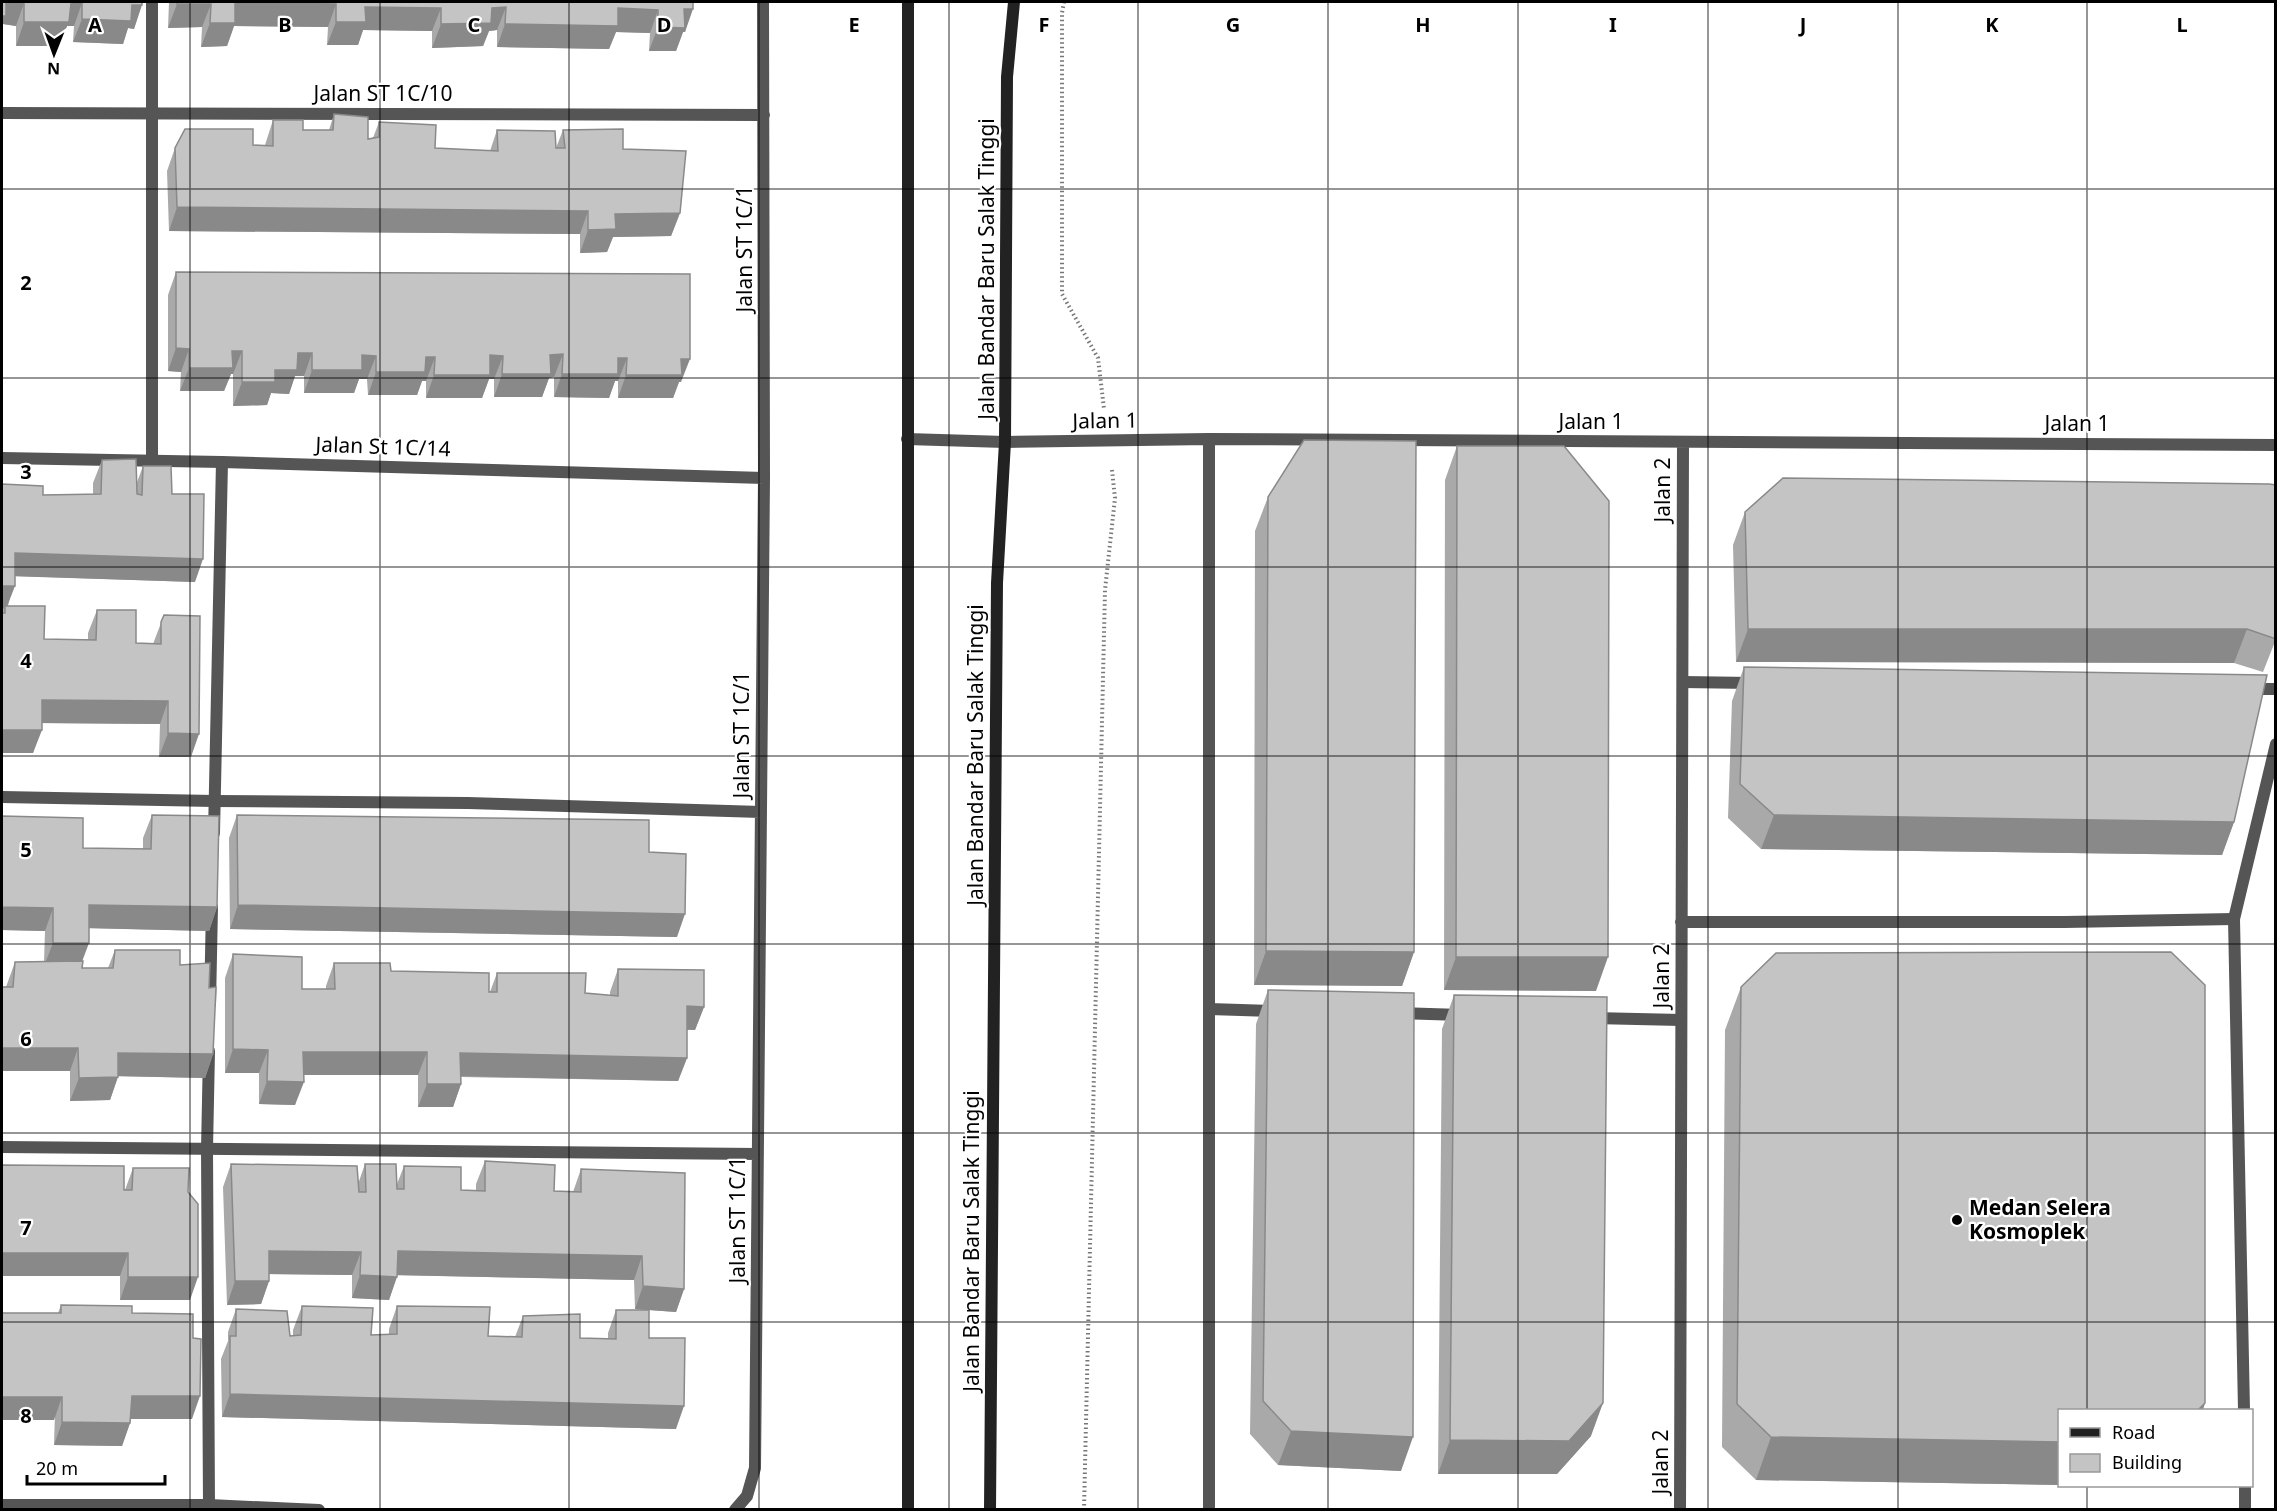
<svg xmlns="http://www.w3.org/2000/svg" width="2277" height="1511" viewBox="0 0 2277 1511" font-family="'Noto Sans',sans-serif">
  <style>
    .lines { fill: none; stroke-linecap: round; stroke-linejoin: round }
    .path { stroke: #777; stroke-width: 4; stroke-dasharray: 1.5 3; stroke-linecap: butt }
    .lane { stroke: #555; stroke-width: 12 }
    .street { stroke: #555; stroke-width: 12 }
    .secondary { stroke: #222; stroke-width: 12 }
    .wall { fill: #a9a9a9 }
    .shaded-wall { fill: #898989 }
    .building { fill: #c4c4c4; stroke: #898989; stroke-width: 1.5 }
    .grid { fill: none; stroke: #000; stroke-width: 1.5; stroke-opacity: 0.55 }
    .poi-dot { fill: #000; stroke: #fff; stroke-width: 2 }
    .labels { text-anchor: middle; stroke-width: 4.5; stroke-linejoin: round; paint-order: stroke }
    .street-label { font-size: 21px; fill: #000; stroke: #fff }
    .poi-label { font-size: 21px; font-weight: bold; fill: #000; stroke: #fff; text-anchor: start }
    .grid-label { font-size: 20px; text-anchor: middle; font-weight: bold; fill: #000; stroke: #fff; stroke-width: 4.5; stroke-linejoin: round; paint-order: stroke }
  </style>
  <rect width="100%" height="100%" fill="#fff"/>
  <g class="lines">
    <path class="path" d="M1064 2 1062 13V294L1098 358 1104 409
      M1084 1510 1105 590 1115 498 1112 470"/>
    <path class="lane" d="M152 2V461
      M1683 682 1752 683
      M2250 689H2276
      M214 833 222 462
      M210 1004 212 907
      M1209 1009 1275 1011
      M1398 1013 1461 1015
      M1593 1018 1681 1020
      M2244 1410 2234 919 2276 744
      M2245 1486V1510
      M209 1505 207 1149 209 1051"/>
    <path class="street" d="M2 113 764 115
      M907 439 1005 442 1209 439 2276 445
      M2 458 222 462 764 478
      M2 797 214 801 468 803 761 812
      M1681 922H2065L2234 919
      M2 1147 758 1154
      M2 1505H209L319 1510
      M735 1510 747 1496 755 1468 764 478 763 2
      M1209 1510V439
      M1680 1510 1683 442"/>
    <path class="secondary" d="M908 1510V2
      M990 1510 997 583 1005 442 1007 77 1014 2"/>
  </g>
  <path class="wall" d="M2 2H142L134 29 128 28 123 44 73 42 74 26H67L60 46H16V26L3 24Z
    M169 2H693L685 32H683L676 51H649L650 33 616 32 609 49 497 47V30L489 31 483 46 432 48V31L363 30 358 45H327L328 27 234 26 227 46 201 47 202 27 168 28Z
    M334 114 368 139 373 138 379 122 435 148 490 151 497 130 556 148 563 130 623 149 680 213 671 236 613 237 607 252 580 253V234L169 231 167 171 175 148 265 145 273 120 303 130H329Z
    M176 272 690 274 681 382H679L673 398H618V381H615L609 398 554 397V377L549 378 542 397H494V379H489L482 398H426V381H422L417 395H368L367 379H359L354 393H304V376H295L289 394 271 393 267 405 233 406V374H231L224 391H180L181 372 168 371V295Z
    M1457 446 1596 991 1444 990 1445 480Z
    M102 460 136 485 143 466 172 494 195 582 15 576 8 606 44 639H88V633L97 610 136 643 153 644 164 615 191 757H159L160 724 42 723 33 753H2V613L3 609H2V484L43 495 93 494V483Z
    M2276 485V639L2263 672 2234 663 1736 662 1733 545 1745 512Z
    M1268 497 1414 952 1402 986 1254 985 1255 531Z
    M1744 667 2234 822 2222 855 1761 849 1728 818 1732 701Z
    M152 815 217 907 209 931 89 928 82 961V968H108L115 950 180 965 209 988 213 1054 205 1078 118 1076 110 1100 70 1101V1071H2V987H6L15 962H44L45 931 2 930V816L83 848 143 849V838Z
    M237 815 649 852 677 937 230 929 229 838Z
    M233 954 302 989H326V986L334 963 391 971 489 992H490L497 973 585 993 610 995V992L618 969 704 1007 695 1030H687V1058L678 1081 461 1077V1084L453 1107H418V1075H303L295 1105 259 1104V1073H225V978Z
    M1741 987 2060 1410V1485L1756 1480 1722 1447 1725 1030Z
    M1268 990 1401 1471 1278 1465 1250 1434 1256 1024Z
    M1454 995 1591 1436 1557 1474H1438L1442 1029Z
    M485 1161 554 1191 573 1192 581 1169 684 1289 676 1312 649 1310V1338L676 1429 222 1417 221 1359 228 1341V1332L236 1309 290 1336H293V1330L302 1306 371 1335 389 1334V1329L397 1306 488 1336 515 1337 523 1316 580 1338 608 1339V1333L616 1310H647L635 1309 634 1280 397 1275 389 1300 352 1298V1275L269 1274V1281L261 1304 227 1305 223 1187 231 1164 358 1184 365 1164 397 1184 404 1166 461 1190H476V1184Z
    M2 1165 124 1190H125L133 1168 188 1192 190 1300H120V1276H2Z
    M61 1305 132 1313 192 1419H131L130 1423 122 1446 54 1445 58 1313Z"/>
  <path class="shaded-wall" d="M6 2 24 3 16 26 3 24 2 27V13Z
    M235 2 336 4 328 27 234 26 227 46 201 47 210 23Z
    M71 3H82L74 26H67L60 46H16L24 22Z
    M177 4H211L202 27 168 28Z
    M132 5H142L134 29 128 28 123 44 73 42 82 19Z
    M365 7 441 8 432 31 363 30 358 45H327L336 22Z
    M506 7 497 30 489 31 483 46 432 48 441 24 492 8Z
    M618 8 658 10 650 33 616 32 609 49 497 47 505 24Z
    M684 9H693L685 32H683L676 51H649L658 27Z
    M177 207 588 211 580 234 169 231Z
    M680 213 671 236 613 237 607 252 580 253 588 230 615 214Z
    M176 348 189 349 181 372 168 371Z
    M232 351H242L233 374H231L224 391H180L189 368Z
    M298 353H312L304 376H295L289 394 271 393 267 405 233 406 242 382 275 370Z
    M563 354 554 377 549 378 542 397H494L502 374 550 355Z
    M362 355 376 356 367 379H359L354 393H304L312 370Z
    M490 355 503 356 494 379H489L482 398H426L434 375Z
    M426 357H435L426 381H422L417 395H368L376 372Z
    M618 358H627L618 381H615L609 398 554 397 562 374Z
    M681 359H690L681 382H679L673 398H618L626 375Z
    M15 553 203 559 195 582 7 576Z
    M2 586H15L6 609 5 606 3 609H2Z
    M1748 629H2247L2234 663 1736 662Z
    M42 700 168 701 160 724 34 723Z
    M2 730H42L33 753H2Z
    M168 733 199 734 191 757H159Z
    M1774 815 2234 822 2222 855 1761 849Z
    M89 905 217 907 209 931 81 928Z
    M238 905 685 914 677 937 230 929Z
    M2 907 53 908 45 931 2 930Z
    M53 943H89L80 967 44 966Z
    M1266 951 1414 952 1402 986 1254 985Z
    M1456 957H1608L1596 991 1444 990Z
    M687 1006 704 1007 695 1030 678 1029Z
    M2 1048H78L70 1071H2Z
    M233 1049 268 1050 259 1073H225Z
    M303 1052H427L418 1075H295Z
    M118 1053 213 1054 205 1078 109 1076Z
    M460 1053 687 1058 678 1081 452 1076Z
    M118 1077 110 1100 70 1101 79 1078Z
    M267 1081 304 1082 295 1105 259 1104Z
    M427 1084H461L453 1107H418Z
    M269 1251 361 1252 352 1275 261 1274Z
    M398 1251 642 1256 634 1280 389 1275Z
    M2 1253H128L120 1276H2Z
    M360 1275 397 1277 389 1300 352 1298Z
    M128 1277H198L190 1300H120Z
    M235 1281H269L261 1304 227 1305Z
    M643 1286 684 1289 676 1312 635 1309Z
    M230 1394 684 1406 676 1429 222 1417Z
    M132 1396H200L192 1419H124Z
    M2 1397H62L54 1420H2Z
    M1603 1403 1591 1436 1557 1474H1438L1450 1440Z
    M2205 1403 2203 1410H2198Z
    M62 1422 130 1423 122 1446 54 1445Z
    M1291 1431 1413 1437 1401 1471 1278 1465Z
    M1771 1437 2060 1442V1485L1756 1480Z"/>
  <path class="building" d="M2 2H6V16H2Z
    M14 2H142V5H132L131 21 82 19V3H71L69 22H24V3Z
    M177 2H693V9H684L685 28 658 27V10L618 8V26L505 24 506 7 492 8 491 23 441 24V8L365 7 366 22H336V4L235 2V23H210L211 4H177Z
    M334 114 368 117V139L379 137V122L436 125 435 148 498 151 497 130 555 131 556 148H565L563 130 623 129V149L686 151 680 213 615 214 616 229 588 230V211L177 207 175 148 185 129H253V145L273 146V120H303V130H333Z
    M176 272 690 274V359H681L682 375H626L627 358H618V374H562L563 354 550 355 551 374H502L503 356 490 355V375H434L435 357H426L425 372H376V356L362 355V370H312V353H298L297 370H275V382H242V351H232L233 368H189V349L176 348Z
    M1304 440 1416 441 1414 952 1266 951 1268 497Z
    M1457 446H1564L1609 501 1608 957H1456Z
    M136 459 137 494 142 495 143 466H171L172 494H204L203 559 15 553V586H2V484L43 486V495L101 494 102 460Z
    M1783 478 2269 484 2276 485V639L2247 629H1748L1745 512Z
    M5 606H45L44 639 96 640 97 610H136V643L161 644V622L164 615 200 616 199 734 168 733V701L42 700V730H2V613H5Z
    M1744 667 2267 675 2234 822 1774 815 1740 784Z
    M152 815 219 816 217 907 89 905V943H53V908L2 907V816L83 818V848L151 849Z
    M237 815 649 820V852L686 854 685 914 238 905Z
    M115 950H180V965L210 963 209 988 216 987 213 1054 118 1053V1077L79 1078 78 1048H2V987H13L15 962 83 961 82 968H113Z
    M2171 952 2205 985V1403L2198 1410H2060V1442L1771 1437 1737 1404 1741 987 1776 953Z
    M233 954 302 957V989H335L334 963H390L391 971 489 973V992H497V973H586L585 993 618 996V969L704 970V1007L687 1006V1058L460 1053 461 1084H427V1052H303L304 1082 267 1081 268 1050 233 1049Z
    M1268 990 1414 993 1413 1437 1291 1431 1263 1401Z
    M1454 995 1607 997 1603 1403 1569 1441 1450 1440Z
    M485 1161 555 1165 554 1191 581 1192V1169L685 1173 684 1289 643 1286 642 1256 398 1251 397 1277 360 1275 361 1252 269 1251V1281H235L231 1164 357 1166 359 1192H366L365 1164H396L397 1189H404V1166L461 1167V1190L485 1191Z
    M2 1165 124 1166V1190H132L133 1168H189L188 1192 198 1204V1277H128V1253H2Z
    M61 1305 132 1306V1313L193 1314V1338L201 1339 200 1396H132L130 1423 62 1422V1397H2V1313H61Z
    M302 1306 373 1308 371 1335 397 1334V1306L490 1307 488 1336 522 1337 523 1316 580 1314V1338L616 1339V1310H649V1338H685L684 1406 230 1394V1336H236V1309L287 1311 290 1336 301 1335Z"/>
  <path class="grid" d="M190 2V1510M380 2V1510M569 2V1510M759 2V1510M949 2V1510M1138 2V1510M1328 2V1510M1518 2V1510M1708 2V1510M1898 2V1510M2087 2V1410M2 189H2276M2 378H2276M2 567H2276M2 756H2276M2 944H2276M2 1133H2276M2 1322H2276M2087 1486V1510"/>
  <circle class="poi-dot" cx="1957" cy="1220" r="6"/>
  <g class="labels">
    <g class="street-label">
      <text x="383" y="101">Jalan ST 1C/10</text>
      <text transform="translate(745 249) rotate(-90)" y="7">Jalan ST 1C/1</text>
      <text transform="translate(987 269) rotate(-90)" y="7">Jalan Bandar Baru Salak Tinggi</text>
      <text transform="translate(1105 421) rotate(-1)" y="7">Jalan 1</text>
      <text x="1591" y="429">Jalan 1</text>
      <text x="2077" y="431">Jalan 1</text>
      <text transform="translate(383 447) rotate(2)" y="7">Jalan St 1C/14</text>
      <text transform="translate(1663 490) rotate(-90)" y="7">Jalan 2</text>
      <text transform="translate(742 735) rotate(-90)" y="7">Jalan ST 1C/1</text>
      <text transform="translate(976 755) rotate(-90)" y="7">Jalan Bandar Baru Salak Tinggi</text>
      <text transform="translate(1662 976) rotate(-90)" y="7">Jalan 2</text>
      <text transform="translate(738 1220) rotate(-90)" y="7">Jalan ST 1C/1</text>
      <text transform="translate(972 1241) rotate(-90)" y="7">Jalan Bandar Baru Salak Tinggi</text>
      <text transform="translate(1661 1462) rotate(-90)" y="7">Jalan 2</text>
    </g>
    <g class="poi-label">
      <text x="1969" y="1215">Medan Selera<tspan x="1969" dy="24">Kosmoplek</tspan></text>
    </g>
  </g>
  <g class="grid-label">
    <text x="95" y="32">A</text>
    <text x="285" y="32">B</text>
    <text x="474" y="32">C</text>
    <text x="664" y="32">D</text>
    <text x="854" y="32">E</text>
    <text x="1044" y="32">F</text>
    <text x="1233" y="32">G</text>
    <text x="1423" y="32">H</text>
    <text x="1613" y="32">I</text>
    <text x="1803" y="32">J</text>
    <text x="1992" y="32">K</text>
    <text x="2182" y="32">L</text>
    <text x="26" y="290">2</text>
    <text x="26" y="479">3</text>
    <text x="26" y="668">4</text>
    <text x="26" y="857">5</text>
    <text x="26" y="1046">6</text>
    <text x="26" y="1235">7</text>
    <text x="26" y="1423">8</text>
  </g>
  <rect width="2277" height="1511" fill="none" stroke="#000000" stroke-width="6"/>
  <rect x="2058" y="1409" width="195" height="78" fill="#ffffff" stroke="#999999" stroke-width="1.5"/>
  <rect x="2070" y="1428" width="30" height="9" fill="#222222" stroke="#999999" stroke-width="1.5"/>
  <text x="2112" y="1439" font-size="18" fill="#000000">Road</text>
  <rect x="2070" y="1454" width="30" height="18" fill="#c4c4c4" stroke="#999999" stroke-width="1.5"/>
  <text x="2112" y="1469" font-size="18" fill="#000000">Building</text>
  <g transform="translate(54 54) rotate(181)" stroke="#ffffff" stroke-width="4.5" paint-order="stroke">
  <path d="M0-4.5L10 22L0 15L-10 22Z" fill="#000000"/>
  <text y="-9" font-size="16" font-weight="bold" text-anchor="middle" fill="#000000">N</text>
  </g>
  <path d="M27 1475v9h138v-9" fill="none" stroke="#000000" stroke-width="3"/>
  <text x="36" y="1475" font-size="18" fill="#000000" stroke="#ffffff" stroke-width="4.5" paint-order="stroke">20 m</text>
</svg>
